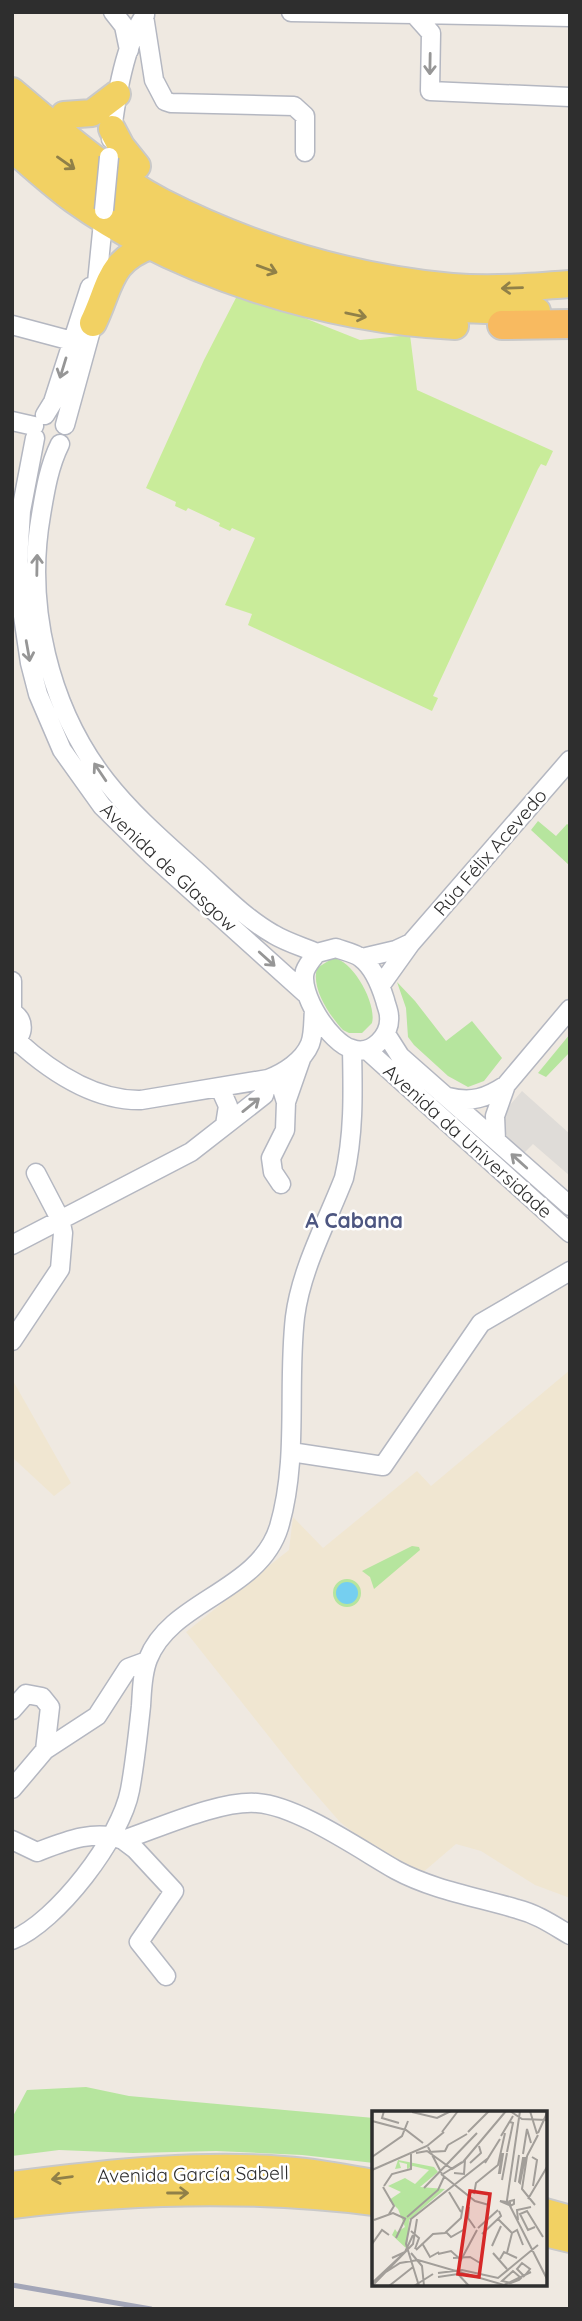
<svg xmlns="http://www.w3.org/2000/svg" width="582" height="2321" viewBox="0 0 582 2321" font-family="Quicksand,sans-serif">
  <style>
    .education { fill: #f0e6d1 }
    .green { fill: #b6e59e }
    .pitch { fill: #c9ec9a }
    .plaza { fill: #dfdcd8 }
    .water { fill: #75cff0 }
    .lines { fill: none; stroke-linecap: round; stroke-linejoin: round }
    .minor-casing { stroke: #b4b7c1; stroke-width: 21 }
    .primary-casing { stroke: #c9c9c9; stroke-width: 30 }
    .trunk-casing { stroke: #c9c9c9; stroke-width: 32 }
    .minor { stroke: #fff; stroke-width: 18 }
    .primary { stroke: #f2d163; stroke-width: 26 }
    .trunk { stroke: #f8ba60; stroke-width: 28 }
    .rail { stroke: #a3a6b8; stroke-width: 5 }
    .minor-bridge-casing { stroke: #b4b7c1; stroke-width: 21; stroke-linecap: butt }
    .minor-bridge { stroke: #fff; stroke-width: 18 }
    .oneway { stroke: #969696 }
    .oneway2 { stroke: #908048 }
    .labels { text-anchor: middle; stroke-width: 5; stroke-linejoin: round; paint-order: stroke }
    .street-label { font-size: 19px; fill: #2e2e2e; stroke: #fff }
    .neighbourhood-label { font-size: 21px; font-weight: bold; fill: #4d5680; stroke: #fff }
    .inset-road { fill: none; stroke: #a29e99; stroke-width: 2 }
    .view { fill: #d62828; fill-opacity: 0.15; stroke: #d62828; stroke-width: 3.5 }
    .inset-edge { fill: none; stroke: #2e2e2e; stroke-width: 3.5 }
  </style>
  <rect width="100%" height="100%" fill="#efe9e1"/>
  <path class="education" d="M570 1370V1898L535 1885 481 1851 456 1844 421 1874 395 1865 340 1822 305 1782 186 1632 289 1550 293 1517 323 1548 417 1471 431 1486Z
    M12 1379 71 1483 54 1496 12 1457Z"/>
  <path class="green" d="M538 821 556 836 567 824 570 826V866L531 830Z
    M333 958C353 960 377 1004 372 1023L362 1033H349L343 1030C329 1015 311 988 317 968Z
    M397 982 415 1001 446 1041 472 1021 502 1058 484 1081 468 1087 448 1076 414 1045 408 1037 406 1008Z
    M570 1034V1052L546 1077 538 1073Z
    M412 1546 419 1547 420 1550 374 1589 370 1577 362 1571Z
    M333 1593a14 14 0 1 1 28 0a14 14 0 1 1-28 0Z
    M86 2087 129 2096 374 2118V2163L302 2155 216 2151 133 2153 59 2150 12 2156V2118L27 2090Z"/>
  <path class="pitch" d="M239 292 360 340 410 335 417 390 553 451 546 466 541 464 538 469 433 696 438 698 432 711 248 625 252 614 225 605 255 538 232 528 230 531 219 526 220 523 188 508 186 511 175 506 176 502 146 488 204 360Z"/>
  <path class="plaza" d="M522 1091 570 1134V1176L533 1144 523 1154 508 1139 503 1126 504 1112Z"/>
  <path class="water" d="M336 1593a11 11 0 1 1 22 0a11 11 0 1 1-22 0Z"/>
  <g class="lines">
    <g class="minor-casing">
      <path id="minor" d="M113 12 124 26 129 50
        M291 12 414 14
        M144 16 154 80 165 101 171 103 294 106 305 116V152
        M570 17 414 14 431 33 430 91 570 97
        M111 139C115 104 124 44 145 15
        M12 325 72 341
        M45 415 53 402 90 287
        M12 421 34 426
        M65 425 93 323 104 212
        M35 438 21 511 18 561 20 596 30 663 38 694 62 750 102 806 153 856 305 993
        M60 444C49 466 45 491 41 515 25 606 49 708 106 781 131 813 162 840 192 867 217 889 243 917 273 934 286 942 303 947 317 953
        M336 948C344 951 355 953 361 958 373 967 381 987 385 1000 386 1005 389 1011 389 1016 391 1035 372 1056 352 1049 330 1043 298 993 305 971 307 965 313 958 317 953Z
        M362 958 396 950 411 943
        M12 981V1007
        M381 985 411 943 570 760
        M12 1012C25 1020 25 1034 12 1043
        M386 1034 400 1056 570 1206
        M16 1040C50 1071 94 1101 141 1100L268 1079C284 1073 303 1061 310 1044 314 1034 313 1020 314 1010
        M367 1050 570 1233
        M220 1088 228 1106 225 1125
        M448 1097C472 1103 486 1098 506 1085
        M496 1140 495 1116 506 1085 570 1009
        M281 1184 273 1172 271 1158 285 1130 286 1102 301 1059
        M12 1245 191 1152 264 1095 268 1079 282 1089 286 1102
        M12 1341 60 1269 63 1233 60 1219 36 1173
        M291 1452 383 1466 481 1323 570 1271
        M12 1710 26 1694 42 1697 50 1707 45 1750
        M12 1789 45 1750 97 1716 128 1668 147 1661
        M12 1840 37 1852C63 1842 96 1828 123 1840 159 1828 220 1800 257 1803 298 1806 359 1849 396 1870 433 1890 477 1897 517 1909 537 1914 553 1925 570 1935
        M123 1840 135 1849 174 1891 139 1942 166 1976
        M12 1940C57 1922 121 1838 130 1790 135 1763 138 1734 141 1706 142 1691 142 1674 148 1659 171 1600 259 1592 279 1527 299 1459 287 1387 295 1317 301 1269 327 1222 344 1178 354 1135 353 1093 352 1049"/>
    </g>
    <g class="primary-casing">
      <path id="primary" d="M12 91C60 131 107 173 162 202 252 248 352 278 452 287 492 290 531 287 570 284
        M64 115 92 113 117 94
        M12 122C114 210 249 279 382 301 433 309 485 311 537 311
        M112 129 121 146 137 166
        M12 148C32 166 52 184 74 200 179 275 327 320 455 326
        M93 323C111 286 108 260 153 245
        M12 2185C104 2173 213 2161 305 2172 328 2175 351 2179 374 2183
        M12 2205C132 2190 254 2187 374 2202
        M545 2212 570 2219
        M545 2233 570 2239"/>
    </g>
    <g class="trunk-casing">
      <path id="trunk" d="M502 325 570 324"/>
    </g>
    <use href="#minor" class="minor"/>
    <use href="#primary" class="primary"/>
    <use href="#trunk" class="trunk"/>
    <path class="rail" d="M12 2285 151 2309"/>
    <g class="minor-bridge-casing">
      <path id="minor-bridge" d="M104 210 109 157"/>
    </g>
    <use href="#minor-bridge" class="minor-bridge"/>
  </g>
  <defs><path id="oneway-shaft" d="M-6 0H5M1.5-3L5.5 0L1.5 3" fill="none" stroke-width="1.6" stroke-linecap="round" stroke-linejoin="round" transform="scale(1.75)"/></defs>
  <g class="oneway">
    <use href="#oneway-shaft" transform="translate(430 64) rotate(91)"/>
    <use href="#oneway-shaft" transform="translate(63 368) rotate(107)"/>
    <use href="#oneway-shaft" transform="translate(37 565) rotate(-89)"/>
    <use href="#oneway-shaft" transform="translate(28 651) rotate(80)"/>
    <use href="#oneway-shaft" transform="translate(100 772) rotate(-124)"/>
    <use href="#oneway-shaft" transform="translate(267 959) rotate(42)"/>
    <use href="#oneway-shaft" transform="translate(251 1105) rotate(-39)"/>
    <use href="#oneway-shaft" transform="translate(519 1161) rotate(-138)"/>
  </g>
  <g class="oneway2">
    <use href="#oneway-shaft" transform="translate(66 163) rotate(35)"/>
    <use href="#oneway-shaft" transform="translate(267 269) rotate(20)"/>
    <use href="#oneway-shaft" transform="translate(512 288) rotate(178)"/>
    <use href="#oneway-shaft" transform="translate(356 315) rotate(12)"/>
    <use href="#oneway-shaft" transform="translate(62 2178) rotate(172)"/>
    <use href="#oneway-shaft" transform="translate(178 2193)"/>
  </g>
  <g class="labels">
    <g class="street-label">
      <text transform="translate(490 852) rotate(-49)" y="7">Rúa Félix Acevedo</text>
      <text transform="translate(169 867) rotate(43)" y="7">Avenida de Glasgow</text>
      <text transform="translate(468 1141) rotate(42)" y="7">Avenida da Universidade</text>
      <text transform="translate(193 2174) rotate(-1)" y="7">Avenida García Sabell</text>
    </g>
    <g class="neighbourhood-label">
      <text x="354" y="1228">A Cabana</text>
    </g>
  </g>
  <g transform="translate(372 2111)">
    <rect width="175" height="175" fill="#efe9e1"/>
    <path d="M26 49 62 56 66 61 48 76 73 78 37 109 35 138 20 124 23 118 25 121 33 116 26 98 17 89 29 81 16 75 33 67 43 73 57 59 41 55 35 58V53L27 51 29 57 23 58Z" fill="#b6e59e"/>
    <path class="inset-road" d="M12 0 10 7 27 12M138 0 150 8 175 9M148 0 135 89 175 168M158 0 165 23M40 1 65 7 79 0M0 10 34 19 51 32M70 21 86 0M96 21 117 0M166 22 175 2M129 25 141 5M76 34 95 23M56 36 70 63M57 41 73 40 76 34M135 41 141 12 138 11M44 42 55 40 80 58 91 51M131 43 128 62H127L130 43ZM151 43 155 18 159 32M155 45 150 78 163 94M155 45 166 24M0 46 30 25 36 10M160 46 165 49 161 75M151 47H153L148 72 147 71ZM91 51 134 0M98 52 109 42 107 35M113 52 128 28M0 59 55 35 72 21M82 62 92 63 93 49M69 63 103 90 117 94M71 63 90 51M130 69 135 42M143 71 147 44M12 75 20 63 39 58V43M11 76 22 95 17 103M52 77 105 22M77 81 89 101M102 83 104 72 126 54 133 22M156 88 175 56M135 91 128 90 137 94H140L142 93V89L138 90V93L139 96M97 96 96 107 103 117M35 106 66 79 72 66M126 108 140 122 135 142M2 109 21 102 34 108M146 109 145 99 159 96M163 116 156 119 148 103 155 100 171 126M106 117 126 99M39 120 47 127 43 138M74 121 79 126 93 118M140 122 145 119 151 134M110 123 129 105 127 100M24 127 33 108M50 132 58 146 67 141M0 133 10 119 17 124M120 135 129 115M44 139 61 123 73 122 89 107 91 95M39 142 50 155 52 175M121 142 135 158M66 143 79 140 89 149 105 119M20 147 33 141 41 124M81 147 98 146 108 152M128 148 132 141 145 147M14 161 28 152 46 149 132 174 159 161M66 162 90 159 126 167 166 134M66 166 86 163 97 175M151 166 154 163 158 158 150 152 145 158 152 165M149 167 141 160 130 170 139 172 147 169 150 166M0 172 32 142M0 175 41 133 45 108M17 175 41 156M42 175 61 163M47 175 34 133 39 108 115 48"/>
    <path class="view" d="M98 80 118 83 107 166 86 163Z"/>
    <rect width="175" height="175" class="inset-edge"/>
  </g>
  <rect width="582" height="2321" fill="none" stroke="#2e2e2e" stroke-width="28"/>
</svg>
